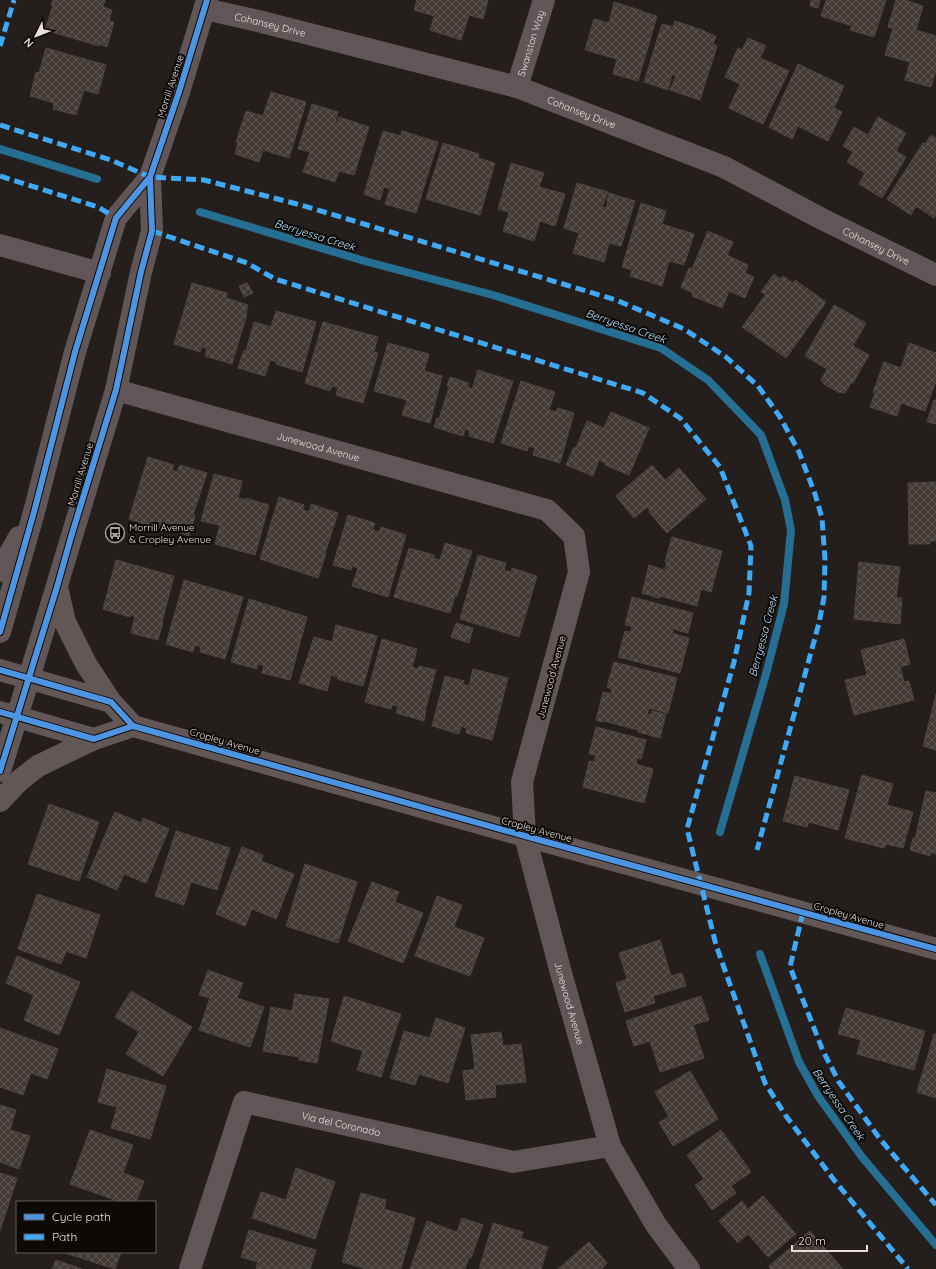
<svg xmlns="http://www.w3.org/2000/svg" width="936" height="1269" viewBox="0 0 936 1269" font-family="Quicksand,sans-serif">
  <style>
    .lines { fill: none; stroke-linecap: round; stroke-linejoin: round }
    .stream { stroke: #266e92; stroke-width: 8 }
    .building { fill: url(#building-cross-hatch); stroke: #4a4643 }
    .minor { stroke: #615557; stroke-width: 22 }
    .major { stroke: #635657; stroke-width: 22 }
    .quiet { stroke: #3fa9f5; stroke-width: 5; stroke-dasharray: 10 5; stroke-linecap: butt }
    .cycleway-casing { stroke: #0d0907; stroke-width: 8 }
    .cycleway { stroke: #4d94e3; stroke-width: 6 }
    .labels { text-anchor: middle; stroke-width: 4; stroke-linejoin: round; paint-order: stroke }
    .street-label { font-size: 10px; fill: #e7e0dc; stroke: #0d0907 }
    .poi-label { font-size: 10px; fill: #e7e0dc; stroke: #0d0907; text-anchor: start }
    .water-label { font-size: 11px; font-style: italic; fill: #b5e2fe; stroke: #0d0907 }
  </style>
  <defs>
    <pattern id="building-cross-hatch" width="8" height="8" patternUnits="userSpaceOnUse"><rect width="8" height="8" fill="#453b35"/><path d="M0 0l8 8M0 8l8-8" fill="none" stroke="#605752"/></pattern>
  </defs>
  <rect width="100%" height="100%" fill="#241f1c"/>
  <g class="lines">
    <path class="stream" d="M0 149 97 179
      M200 212 368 262 493 295 661 348 708 380 761 435 785 500 791 530 784 604 766 674 720 832
      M760 954 799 1062 818 1096 862 1157 936 1245"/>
  </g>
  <path class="building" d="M53 0H105L103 7 112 10 109 21 114 22 107 47 100 44 99 46 45 30 53 5H51Z
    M417 0H488L483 19 469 15 461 40 430 30 434 16 414 10Z
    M811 0H820L818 8 810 6Z
    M826 0H886L874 37 850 30 852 26 821 16Z
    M896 0H905L923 6 916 30 936 36V70L931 87 905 80 910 62 885 55 893 28 888 27Z
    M614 2 643 11V12L657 16 638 81 613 74 617 59 585 50 594 19 609 23Z
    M675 21 705 31V32L716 36 713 44 717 46 700 100 670 90 676 76 672 74 668 90 644 82 662 24 673 27Z
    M748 38 766 46 760 58 789 71 763 124 729 108 740 84 725 77 738 48 742 50Z
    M46 48 106 65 98 94 84 90 76 115 53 109 54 103 30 96 36 72 39 73Z
    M798 64 844 86 834 108 842 112 828 141 798 126 792 139 769 127Z
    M271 92 306 102 289 158 263 150 259 162 235 154 238 143 236 142 246 111 263 116Z
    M312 104 338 112 335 121 337 122 339 117 369 127 354 175 339 171 335 182 303 172 310 152 298 149Z
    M878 117 906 133 896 151 906 157 882 198 859 184 865 173 847 162 853 152 843 146 854 127 868 135Z
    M383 131 401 136 402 131 438 142 416 213 385 204 390 189 384 187 380 200 364 194Z
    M931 135 936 138V215L934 218 916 206 911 215 887 199 923 143 925 144Z
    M443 143 479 154 478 158 495 163 480 215 426 199Z
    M511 163 544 173 539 187 565 194 555 226 540 221 534 241 503 231 509 212 498 209Z
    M577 183 608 192 602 207 606 208 608 201H607L609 193 635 201 621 246 609 243 604 262 573 253 579 233 564 228Z
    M641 203 666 211 662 224 694 234 684 265 669 261 662 286 630 276 632 270 622 267Z
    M708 231 733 242 727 255 748 265 745 273 754 277 745 298 729 291 722 308 692 296 693 293 681 287 689 268 692 269Z
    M774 274 780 279 783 276 793 283 795 280 826 302 786 358 742 327 766 294 761 292Z
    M192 283 227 293 226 298 248 305 246 313 247 314 232 364 205 356 207 349 202 347 200 352 174 344Z
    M247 283 253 293 244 297 239 286Z
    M834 305 866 323 853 346 869 355 853 383H851L845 393 838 392 824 384 821 380 827 369 805 356Z
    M276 311 316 322 302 372 276 364 277 362 270 360 265 376 238 368 244 350 246 351 254 322 271 327Z
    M323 322 378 337 374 352 378 353 363 403 336 395 338 388 332 386 330 391 305 383Z
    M388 343 429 354 424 371 442 376 430 423 402 415 407 400 374 391Z
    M909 343 936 353V381L925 411 901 403 897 416 870 407 875 393 873 392 884 362 901 368Z
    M478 370 513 381 493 443 469 436 470 431 465 429 463 436 434 427 437 418 439 419 449 387 447 386 450 377 469 383 467 387 472 389Z
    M521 381 555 392 549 410 556 412 558 408 574 413 560 463 533 455 535 448 529 446 527 451 501 443Z
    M934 400H936V424L927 422Z
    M611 412 649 428 629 475 605 465 606 463 599 460 593 476 566 465 574 447 576 448 587 421 604 428Z
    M148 457 174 465 172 470 177 472 180 465 207 473 193 515 195 516 189 536 164 527 163 530 129 519Z
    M652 465 665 480 679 468 706 499 667 533 649 512 650 511 647 507 634 518 616 496Z
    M214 474 242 481 238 498 245 500V498L269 505 255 555 215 544 220 525 201 521Z
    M936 482V541H930V544H909L908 483Z
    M279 497 304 505 303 510 309 512 311 504 338 513 325 553H326L318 578 260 559Z
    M348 515 375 523 373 530 379 532 381 527 406 535 388 597 352 586 358 568 352 566 351 570 333 565Z
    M672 537 722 551 711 592 701 589 697 606 660 596 659 598 642 593 649 565 665 570 667 563 665 562Z
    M445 543 472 551 457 596H455L450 613 394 597 409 548 434 555V558L440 560Z
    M478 555 506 563 504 570 511 572 512 568 537 576 519 637 460 619Z
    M116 560 174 576 162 622H163L158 640 131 633 135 616 130 615V617L103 609Z
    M859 562 900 567 896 598H902L900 624 854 619Z
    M184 580 243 597 225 659 200 652 201 647 195 645 193 652 166 644Z
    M632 597 693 613 688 633 676 630V629L674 628 672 633 689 638 680 673 618 657 625 631 631 632 632 627 625 625Z
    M249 599 307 617 290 680 262 673 264 665 258 664 257 669 231 662Z
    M456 623 473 628 469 643 451 637Z
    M336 625 377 636 363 686 337 679 338 677 331 675 327 691 299 683 314 637 332 642Z
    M382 639 417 649 412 667 418 669 419 666 436 670 425 711H426L424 721 396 713 398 706 392 705 391 709 365 702Z
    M904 639 910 664 900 667 904 682 909 681 914 700 854 715 845 680 867 675 861 650Z
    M614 662 677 678 668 713 649 708 647 714 651 715 652 711 666 714 660 738 638 732V730L604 721 603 722 596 720 603 692 611 694 612 689 607 687Z
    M473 669 508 678 492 740 466 733 467 728 461 726 459 734 432 726 445 676 464 681 463 684 469 686Z
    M936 694V750L923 746Z
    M596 727 646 740 641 759 637 758 636 764 653 769 644 803 583 787 589 761 594 762 596 755 589 754Z
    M862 775 893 784 887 805 913 812 903 848 886 844 884 848 845 838Z
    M795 776 849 790 838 830 809 822 807 827 783 821Z
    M926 791 936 793V854L931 852 930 856 910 850 913 838 915 839Z
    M49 804 99 822 79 881 28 864Z
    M115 812 141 823 143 818 169 829 146 883 124 874 117 890 87 877Z
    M176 831 230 848 217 890 191 882 184 905 155 896Z
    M242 847 263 855 261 861 294 874 276 919 252 909 245 926 216 914Z
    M305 864 357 882 338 943 286 926Z
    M372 882 399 892 395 902 423 913 403 963 348 941Z
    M37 894 100 915 86 958 66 951 61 964 18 949Z
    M437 896 462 905 454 927 484 938 470 976 415 956Z
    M660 940 671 976 682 973 686 986 653 996 655 1003 625 1012 616 983 627 979 619 953Z
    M17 956 80 982 59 1035 24 1020 34 995 6 983Z
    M208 970 243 983 237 998 264 1007 250 1047 199 1030 210 998 199 995Z
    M131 991 192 1027 163 1076 126 1054 139 1032 115 1017Z
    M295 994 329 999 317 1063 299 1060V1057L263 1051 271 1007 292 1011Z
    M344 996 401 1014 381 1077 357 1070 363 1051 331 1041Z
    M701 996 709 1020 693 1025 704 1058 660 1072 650 1041 634 1046 626 1021Z
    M846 1008 925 1031 914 1070 857 1054 861 1040 838 1034Z
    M436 1018 465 1028 448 1083 419 1074 415 1085 390 1078 404 1031 430 1038Z
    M0 1028 58 1049 47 1079 31 1073 23 1095 0 1087Z
    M501 1032 503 1046 521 1044 526 1082 495 1085 496 1097 466 1100 463 1071 475 1069 471 1035Z
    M934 1034H936V1098L917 1092Z
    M107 1069 166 1086 150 1139 111 1128 117 1107 98 1102Z
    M690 1071 718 1119 673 1146 659 1122 669 1117 655 1092Z
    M0 1105 16 1110 10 1130 30 1136 19 1169 0 1162Z
    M90 1130 133 1145 123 1173 144 1181 136 1202H121L70 1184Z
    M721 1130 751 1172 731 1186 736 1193 712 1210 695 1185 704 1179 687 1155Z
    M296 1168 335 1182 315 1239 252 1218 261 1192 286 1200Z
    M0 1173 17 1178 0 1231Z
    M361 1193 386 1200 384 1209 415 1218 401 1269H367L342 1262Z
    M763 1196 796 1234 768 1257 748 1234 738 1243 719 1221 742 1201 748 1209Z
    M462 1218 483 1225 471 1258 469 1257 465 1269H410L427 1221 457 1232Z
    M493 1223 523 1232 521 1238 548 1247 541 1269H479Z
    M249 1230 316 1250 310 1269H256L258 1262 241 1257Z
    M810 1231 843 1269H771L769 1266Z
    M589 1242 607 1263 601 1269H558Z
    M62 1252H121L115 1269Z
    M56 1260 82 1269H52Z"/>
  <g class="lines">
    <g class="minor">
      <path id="s1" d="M205 9 258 21 517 87 724 167 822 219 936 275"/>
      <path id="s2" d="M517 87 544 0"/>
      <path d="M0 245 100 273"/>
      <path id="s3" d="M116 390 547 510 574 536 579 572 522 782 525 836 561 973 610 1146 656 1225 689 1269"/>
      <path d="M0 571 19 537"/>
      <path d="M0 632 34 512 75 352 116 218 150 177 179 92 207 0"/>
      <path d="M29 678 116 390 141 272 152 231 150 177"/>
      <path id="s4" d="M190 1269 244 1102 513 1162 610 1146"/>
    </g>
    <path class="major" d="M57 587 65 622 86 664 111 702
      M0 670 111 702 133 726 525 836 936 949
      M0 712 94 739 133 726
      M0 771 29 678
      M0 801 20 780 38 766 94 739"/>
    <path class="quiet" d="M0 46 14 0
      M0 125 111 160 150 177 204 180 301 205 616 300 684 329 726 357 758 386 780 417 799 452 815 494 822 518 825 560 824 597 819 623 757 850
      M0 176 98 207 116 218
      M152 231 247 263 275 279 643 393 680 418 720 467 751 546 749 593 734 662 687 829 716 945 765 1083 786 1116 834 1180 908 1269
      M803 912 790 967 823 1051 839 1082 880 1139 936 1205"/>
    <g class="cycleway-casing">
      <path id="cycleway" d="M0 632 34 512 75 352 116 218 150 177 179 92 207 0
        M0 670 111 702 133 726 525 836 936 949
        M0 712 94 739 133 726
        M0 771 57 587 71 537 116 390 141 272 152 231 150 177"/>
    </g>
    <use href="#cycleway" class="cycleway"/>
  </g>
  <defs>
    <g id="bus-ring" transform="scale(1)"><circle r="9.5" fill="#0d0907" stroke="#a39c99" stroke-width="1.5"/><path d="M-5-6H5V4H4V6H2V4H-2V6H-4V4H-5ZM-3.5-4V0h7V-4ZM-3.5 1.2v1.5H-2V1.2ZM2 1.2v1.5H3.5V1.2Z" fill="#a39c99"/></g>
  </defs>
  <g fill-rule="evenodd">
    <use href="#bus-ring" x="115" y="533"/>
  </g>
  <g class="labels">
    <g class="street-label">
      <text dy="4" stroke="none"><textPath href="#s1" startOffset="67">Cohansey Drive</textPath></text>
      <text dy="4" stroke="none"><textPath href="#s2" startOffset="46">Swanston Way</textPath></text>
      <text transform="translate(170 86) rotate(-72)" y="4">Morrill Avenue</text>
      <text dy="4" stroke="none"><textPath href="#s1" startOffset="391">Cohansey Drive</textPath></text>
      <text dy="4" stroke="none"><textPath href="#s1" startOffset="715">Cohansey Drive</textPath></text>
      <text dy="4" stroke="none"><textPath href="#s3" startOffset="210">Junewood Avenue</textPath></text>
      <text transform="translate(80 474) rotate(-73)" y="4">Morrill Avenue</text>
      <text transform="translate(551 677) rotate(-75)" y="4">Junewood Avenue</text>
      <text transform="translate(225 741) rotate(16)" y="4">Cropley Avenue</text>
      <text transform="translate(537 829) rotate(15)" y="4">Cropley Avenue</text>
      <text transform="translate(849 915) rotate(16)" y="4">Cropley Avenue</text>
      <text dy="4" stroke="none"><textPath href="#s3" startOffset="966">Junewood Avenue</textPath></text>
      <text dy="4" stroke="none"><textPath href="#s4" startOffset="275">Via del Coronado</textPath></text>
    </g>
    <g class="poi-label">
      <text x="129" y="531">Morrill Avenue<tspan x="129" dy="12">&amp; Cropley Avenue</tspan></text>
    </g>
    <g class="water-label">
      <text transform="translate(315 235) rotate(17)" y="4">Berryessa Creek</text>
      <text transform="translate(626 326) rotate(19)" y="4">Berryessa Creek</text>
      <text transform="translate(763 636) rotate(-75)" y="4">Berryessa Creek</text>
      <text transform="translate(839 1104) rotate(56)" y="4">Berryessa Creek</text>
    </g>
  </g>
  <rect x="16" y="1201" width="140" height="52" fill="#0d0907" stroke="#645f5c"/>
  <rect x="24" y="1214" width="20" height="6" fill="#4d94e3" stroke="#645f5c"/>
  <text x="52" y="1221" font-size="12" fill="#e7e0dc">Cycle path</text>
  <rect x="24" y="1234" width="20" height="6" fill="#3fa9f5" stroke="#645f5c"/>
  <text x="52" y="1241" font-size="12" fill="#e7e0dc">Path</text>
  <g transform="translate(36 36) rotate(227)" stroke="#0d0907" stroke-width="3" paint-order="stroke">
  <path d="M0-3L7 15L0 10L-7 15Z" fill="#e7e0dc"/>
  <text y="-6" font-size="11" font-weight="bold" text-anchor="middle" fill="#e7e0dc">N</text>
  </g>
  <path d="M792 1245v6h75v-6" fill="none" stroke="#e7e0dc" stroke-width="2"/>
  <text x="798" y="1245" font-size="12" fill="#e7e0dc" stroke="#0d0907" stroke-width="3" paint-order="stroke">20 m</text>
</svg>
